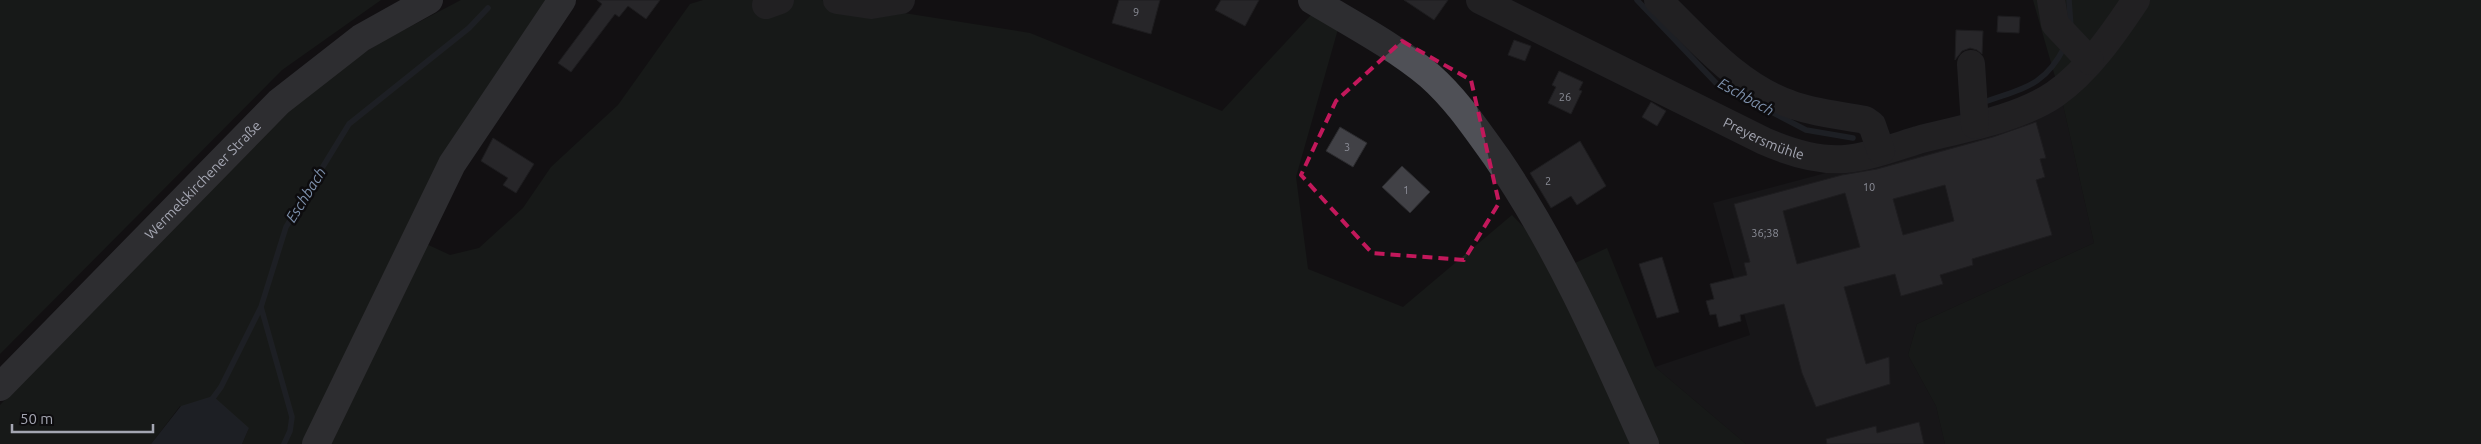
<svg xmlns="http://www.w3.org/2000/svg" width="2481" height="444" viewBox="0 0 2481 444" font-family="Ubuntu,sans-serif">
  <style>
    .built { fill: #1e1d20 }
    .green { fill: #1e251f }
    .water { fill: #2c323a }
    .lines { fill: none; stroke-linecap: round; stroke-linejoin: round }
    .stream { stroke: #2c323a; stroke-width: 5.5 }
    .building { fill: #414146; stroke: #2c2c2f; fill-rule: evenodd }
    .minor { stroke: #333337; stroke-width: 28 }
    .major { stroke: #4f5056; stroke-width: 28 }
    .marked { fill: none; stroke: #c2185b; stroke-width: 4; stroke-dasharray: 10 6; stroke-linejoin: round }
    .labels { text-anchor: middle; stroke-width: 5; stroke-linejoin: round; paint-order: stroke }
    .number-label { font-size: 11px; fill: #8b8d97 }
    .street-label { font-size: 14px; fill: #a4a6b2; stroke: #0d0c0e }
    .water-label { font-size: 15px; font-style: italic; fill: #7d90ab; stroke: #0d0c0e }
  </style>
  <rect width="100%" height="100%" fill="#121113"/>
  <path class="built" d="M2062 100 2094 243 1917 324 1908 355 1936 406 1945 444H1746L1655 367 1750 335 1713 203 2047 114Z"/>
  <path class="green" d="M0 0H381L282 70 0 354Z
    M461 0H551L308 444H242L249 428 180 406 151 444H0V405L288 111 345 66 379 43Z
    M703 0H821L1030 33 1222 111 1312 14 1338 29 1296 177 1308 269 1403 307 1512 215 1545 249 1634 444H326L422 242 450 255 479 248 523 208 551 167 618 105 690 4Z
    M2033 0H2126L2056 80Z
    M2148 0H2481V444H1945L1936 406 1908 355 1917 324 2094 243 2062 100Z
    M1607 248 1655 367 1746 444H1657L1573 264Z"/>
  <path class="water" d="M213 396 249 428 242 444H151L181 406Z"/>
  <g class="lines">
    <path class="stream" d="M1637 0 1716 83 1806 130 1853 138
      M2069 0 2071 28
      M1982 103C2022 88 2044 88 2065 46
      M210 402 221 387 261 307
      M284 444 290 431 292 417 261 307 286 227 349 124 469 28 488 8"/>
  </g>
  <path class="building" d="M597 0H660L646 19 628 6 619 17 615 14 571 72 558 63 602 4Z
    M1119 0H1160L1151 34 1112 23Z
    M1221 0H1259L1245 26 1215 10Z
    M1404 0H1448L1434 20Z
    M1998 16 2020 17 2019 33 1997 32Z
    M1956 30 1983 31 1982 54 1977 50 1970 48 1962 51 1955 60Z
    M1514 40 1531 46 1525 61 1508 55Z
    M1559 71 1583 82 1579 90 1582 91 1571 114 1548 103 1556 87 1552 85Z
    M1651 102 1666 111 1657 126 1642 117Z
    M2036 122 2046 158 2040 159 2045 177 2036 180 2052 235 1972 259 1973 265 1940 275 1943 284 1901 296 1895 274 1844 287 1866 364 1889 357 1890 384 1816 407 1802 373 1784 304 1740 315 1741 321 1719 327 1716 314 1710 315 1706 301 1714 299 1710 284 1747 275 1744 263 1750 262 1734 204 1842 175 1877 169 1993 137ZM1945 185 1954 221 1903 235 1893 199ZM1845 193 1860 247 1797 264 1783 211Z
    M1340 127 1367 143 1353 167 1326 151Z
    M493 138 534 164 516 193 503 185 508 178 481 161Z
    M1580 141 1606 186 1577 205 1571 196 1551 208 1530 173Z
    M1402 166 1430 192 1410 213 1382 187Z
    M1662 257 1679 312 1657 318 1639 264Z
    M1919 422 1924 444H1827L1826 439 1876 426 1877 433Z"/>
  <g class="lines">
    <g class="minor">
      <path d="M837 0 871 5 901 0"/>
      <path id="s1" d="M1480 0 1764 141C1789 152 1817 161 1845 159 1869 157 1895 147 1918 140 1960 129 2019 119 2055 94 2088 71 2114 33 2136 0"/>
      <path d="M1658 0C1698 38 1736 85 1790 104 1813 113 1840 115 1865 120L1872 125 1881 151"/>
      <path d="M2051 0 2055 24 2090 61"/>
      <path d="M766 5 780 0"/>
      <path d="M1971 64 1975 125"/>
    </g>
    <g class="major">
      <path d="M1312 0C1352 24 1394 46 1430 76 1457 100 1476 129 1497 158 1558 247 1601 345 1645 444"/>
      <path id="s2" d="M0 387 279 102 361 38 429 0"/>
      <path d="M316 444 452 164 562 0"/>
    </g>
  </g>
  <path d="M0 0H2481V444H0ZM1402 41 1471 80 1499 203 1464 260 1372 253 1301 175 1336 101Z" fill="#121113" fill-opacity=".55" fill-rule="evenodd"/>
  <path class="marked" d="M1402 41 1471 80 1499 203 1464 260 1372 253 1301 175 1336 101Z"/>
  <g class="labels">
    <g class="number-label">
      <text x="1136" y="16">9</text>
      <text x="1565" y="101">26</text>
      <text x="1347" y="151">3</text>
      <text x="1548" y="185">2</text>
      <text x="1869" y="191">10</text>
      <text x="1406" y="194">1</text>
      <text x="1765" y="237">36;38</text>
    </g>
    <g class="street-label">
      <text dy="5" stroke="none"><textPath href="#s1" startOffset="316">Preyersmühle</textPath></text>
      <text dy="5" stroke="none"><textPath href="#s2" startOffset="290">Wermelskirchener Straße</textPath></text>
    </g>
    <g class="water-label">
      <text transform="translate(1746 97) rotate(29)" y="5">Eschbach</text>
      <text transform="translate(306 195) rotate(-58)" y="5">Eschbach</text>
    </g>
  </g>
  <path d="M12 424v8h141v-8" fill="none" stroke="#a4a6b2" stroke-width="2.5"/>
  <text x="20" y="424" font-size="15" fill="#a4a6b2" stroke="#0d0c0e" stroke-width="4" paint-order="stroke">50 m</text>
</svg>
